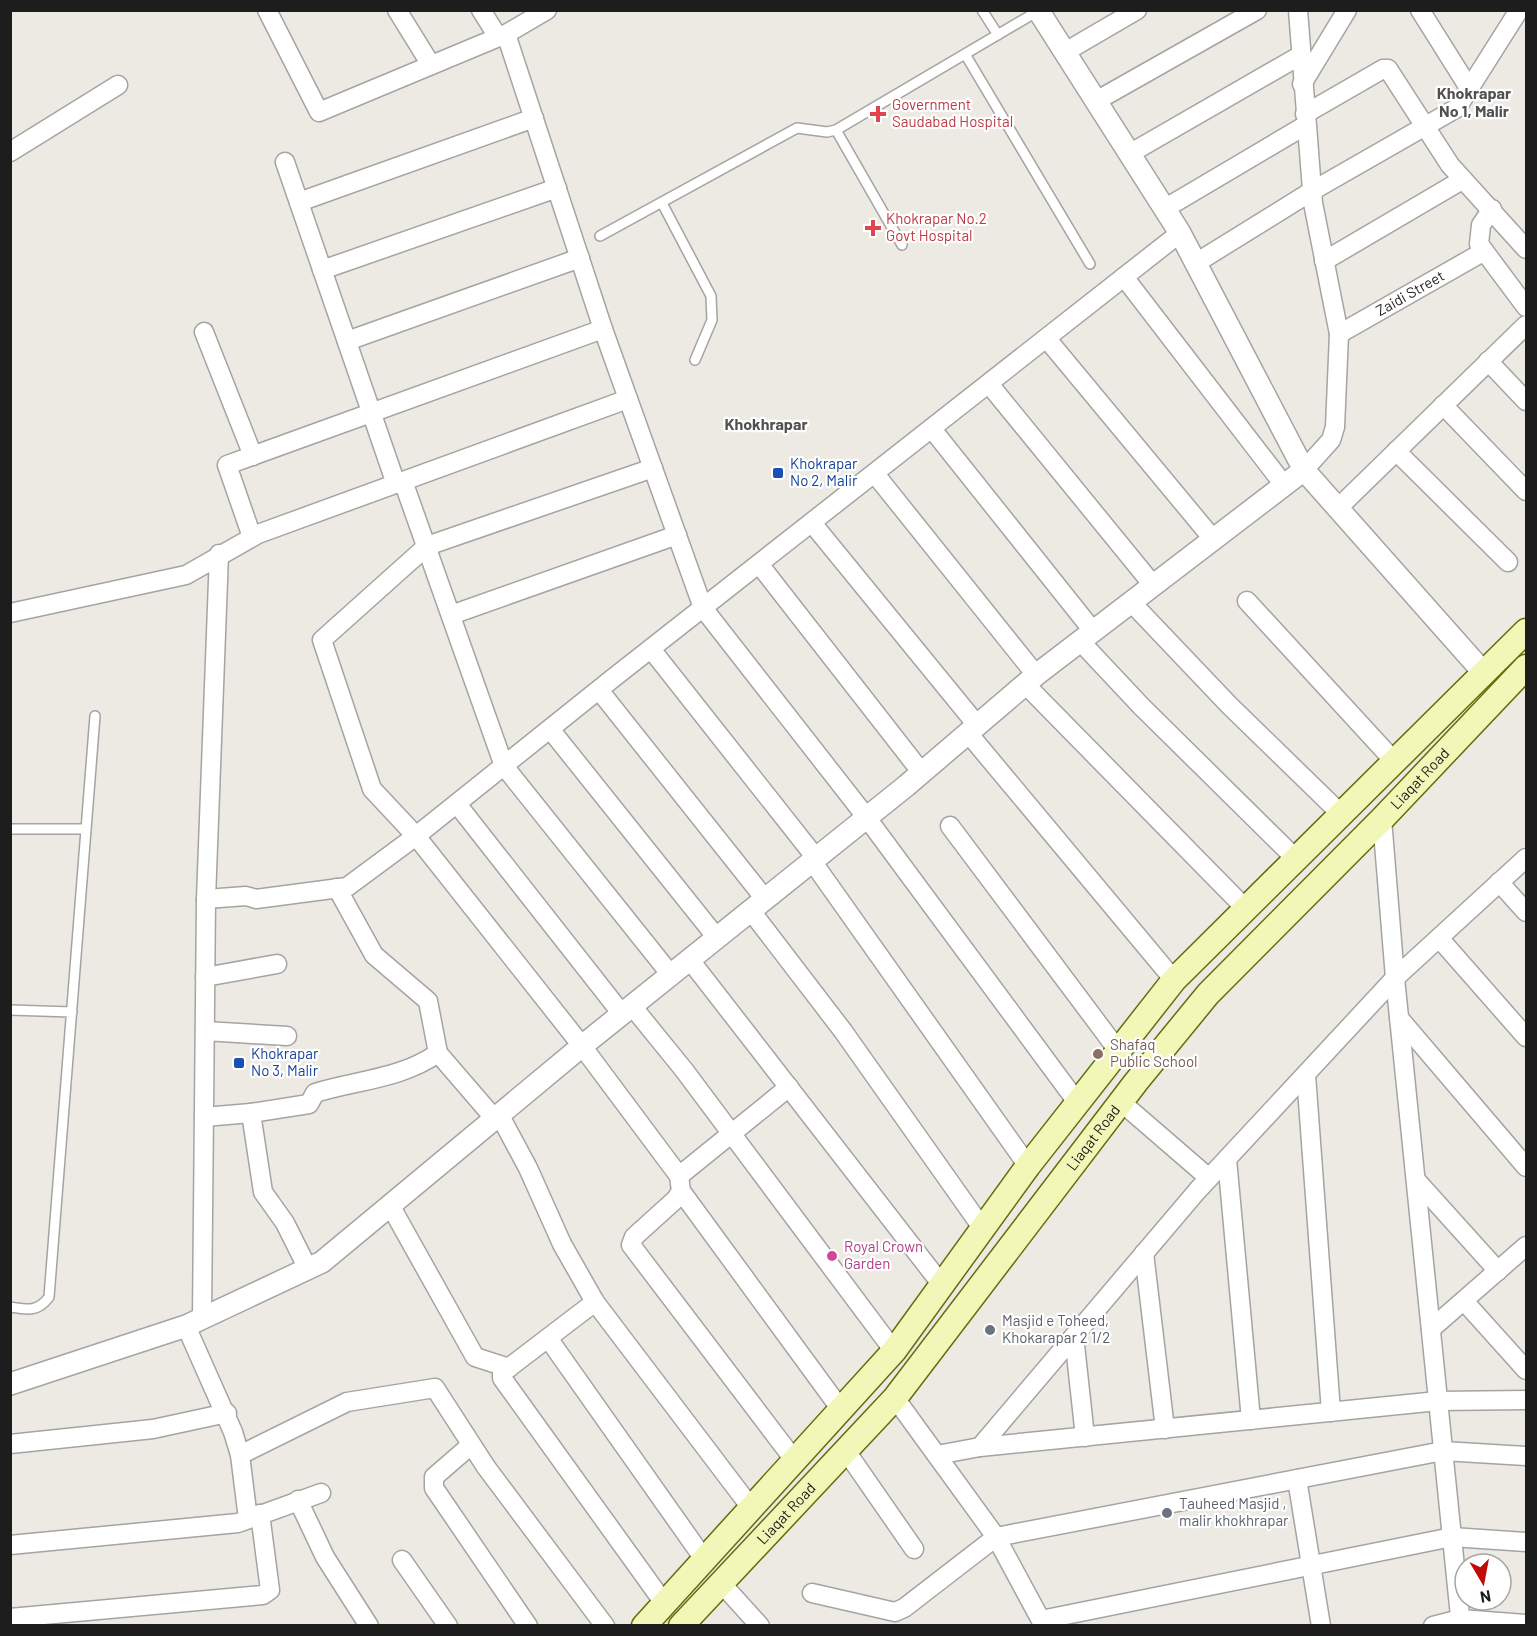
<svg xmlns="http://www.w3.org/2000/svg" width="1537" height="1636" viewBox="0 0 1537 1636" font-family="Barlow,sans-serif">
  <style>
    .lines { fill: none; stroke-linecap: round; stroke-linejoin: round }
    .service-casing { stroke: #a4a4a4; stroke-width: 12 }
    .minor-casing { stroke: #a4a4a4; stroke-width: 21 }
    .tertiary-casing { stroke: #a4a4a4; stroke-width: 24 }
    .secondary-casing { stroke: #626e09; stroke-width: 27 }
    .service { stroke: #fff; stroke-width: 9 }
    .minor { stroke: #fff; stroke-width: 18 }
    .tertiary { stroke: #fff; stroke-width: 21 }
    .secondary { stroke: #f2f7b7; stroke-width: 24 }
    .health-dot { fill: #e0444e; stroke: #fff; stroke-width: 2 }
    .transit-dot { fill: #1a4fb4; stroke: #fff; stroke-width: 2 }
    .education-dot { fill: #8d6e63; stroke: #fff; stroke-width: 2 }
    .hotel-dot { fill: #d1479c; stroke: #fff; stroke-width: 2 }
    .worship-dot { fill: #6b7280; stroke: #fff; stroke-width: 2 }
    .labels { text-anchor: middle; stroke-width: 4.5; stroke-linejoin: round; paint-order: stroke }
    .health-label { font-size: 15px; fill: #be3a42; stroke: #fff; text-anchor: start }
    .street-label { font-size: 15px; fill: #1d1d1d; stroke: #fff }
    .transit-label { font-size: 15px; fill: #164399; stroke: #fff; text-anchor: start }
    .education-label { font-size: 15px; fill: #785e54; stroke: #fff; text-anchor: start }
    .hotel-label { font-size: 15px; fill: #b23c85; stroke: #fff; text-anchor: start }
    .worship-label { font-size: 15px; fill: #5b616d; stroke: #fff; text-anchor: start }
    .neighbourhood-label { font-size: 16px; font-weight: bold; fill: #505050; stroke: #fff }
  </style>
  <rect width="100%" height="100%" fill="#edeae3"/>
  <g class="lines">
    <g class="service-casing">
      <path id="service" d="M982 10 998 35
        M965 54 1090 264
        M836 130 902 245
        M662 203 711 296 712 320 695 360
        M600 236 797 128 827 132 836 130 1038 11
        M10 829H86
        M10 1010 72 1012
        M10 1307C28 1310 38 1312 49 1297L95 716"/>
    </g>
    <g class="minor-casing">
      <g id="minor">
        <path d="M267 10 319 112 506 34 547 10"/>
        <path d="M397 10 431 65"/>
        <path d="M481 10 498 37"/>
        <path d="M1298 10 1313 203 1339 334 1335 427 1331 440 1304 470"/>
        <path d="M1420 10 1469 88"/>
        <path d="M506 34 603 329 703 608 867 818 1077 1102"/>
        <path d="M1065 52 1137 10"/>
        <path d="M1302 84 1347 10"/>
        <path d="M1096 101 1257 10"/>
        <path d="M1305 114 1383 69H1388L1450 165 1526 249"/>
        <path d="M10 152 118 85"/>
        <path d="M1129 154 1301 55"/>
        <path d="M285 162 396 484"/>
        <path d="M299 202 534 118"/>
        <path d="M1164 209 1306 125"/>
        <path d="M1492 209 1481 225 1479 244 1526 307"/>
        <path d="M1324 261 1462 180"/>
        <path d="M1196 263 1312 191 1457 108 1519 10"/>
        <path d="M322 270 557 188"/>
        <path d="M1124 277 1284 485"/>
        <path d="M204 332 253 456"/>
        <path id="s1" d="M1339 334 1483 252"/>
        <path d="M1047 339 1213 539"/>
        <path d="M347 341 580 258"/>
        <path d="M1488 361 1526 401"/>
        <path d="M989 384 1153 585"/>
        <path d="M1443 405 1526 491"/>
        <path d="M932 429 1093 631"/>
        <path d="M1396 451 1508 562"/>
        <path d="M653 468 427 546 322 640 372 789 416 836 582 1046 679 1176 681 1191 676 1199 634 1237 631 1245 795 1461"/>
        <path d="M875 474 1036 675"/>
        <path d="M403 481 504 766 671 975"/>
        <path d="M1338 508 1526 325"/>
        <path d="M812 523 977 725"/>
        <path d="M252 537 227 465 603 329"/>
        <path d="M759 564 922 773"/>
        <path d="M1247 601 1394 761"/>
        <path d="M1131 602 1229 705 1341 814"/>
        <path d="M10 613 186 575 258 534 628 399"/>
        <path d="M451 615 677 535"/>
        <path d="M1080 641 1141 706 1296 859"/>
        <path d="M651 649 816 858"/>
        <path d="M1025 684 1245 908"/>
        <path d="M599 690 765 899"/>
        <path d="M550 729 717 938"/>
        <path d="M968 733 1174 980"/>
        <path d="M457 804 622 1014"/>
        <path d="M1382 819 1395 978 1461 1626"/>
        <path d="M950 826 1117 1049"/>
        <path d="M812 861 1028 1166"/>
        <path d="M1499 882 1526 912"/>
        <path d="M337 888 374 955 428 1001 438 1053 494 1118"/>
        <path d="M206 899 246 896 256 899 347 887 416 836 612 679 1180 233"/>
        <path d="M751 911 843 1031 983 1229"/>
        <path d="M1439 938 1526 1037"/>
        <path d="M690 960 942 1285"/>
        <path d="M205 977 277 964"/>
        <path d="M632 1006 684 1070 894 1351"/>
        <path d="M1399 1018 1526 1167"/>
        <path d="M205 1031 287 1036"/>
        <path d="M1306 1075 1331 1412"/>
        <path d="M1121 1102 1209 1178"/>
        <path d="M251 1113 263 1192 285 1223 308 1269"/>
        <path d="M499 1114 528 1168 562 1244 595 1302 752 1509"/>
        <path d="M204 1117 251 1113 309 1104 315 1093C357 1080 401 1079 438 1053"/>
        <path d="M1227 1159 1251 1420"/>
        <path d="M679 1176 789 1087"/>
        <path d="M1416 1180 1498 1271"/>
        <path d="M681 1191 842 1411"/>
        <path d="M390 1205 475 1357 509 1368"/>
        <path d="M1144 1253 1165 1429"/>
        <path d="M1464 1301 1526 1370"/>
        <path d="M595 1302 502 1373V1378L664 1603"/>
        <path d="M202 1318 206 899 219 554"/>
        <path d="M186 1326 233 1432 240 1455 248 1519"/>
        <path d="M1431 1329 1526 1246"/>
        <path d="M1074 1336 1085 1437"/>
        <path d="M548 1338 704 1559"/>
        <path d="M895 1398 996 1537 1044 1626"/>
        <path d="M10 1444 153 1429 227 1413"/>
        <path d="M471 1445 434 1477V1488L528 1626"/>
        <path d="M980 1447 1438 1401 1526 1400"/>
        <path d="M846 1451 914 1549"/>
        <path d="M240 1455 347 1402 435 1388 486 1467 605 1626"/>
        <path d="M937 1455 980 1447 1197 1191 1395 978 1526 858"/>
        <path d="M1297 1479 1321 1626"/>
        <path d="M298 1500 325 1557 369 1626"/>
        <path d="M10 1545 238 1523 321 1493"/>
        <path d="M402 1560 448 1626"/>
        <path d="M722 1584 760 1626"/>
        <path d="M812 1593 895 1612 904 1608 996 1537 1443 1451 1526 1456"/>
        <path d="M10 1618 263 1595 270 1590 260 1514"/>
        <path d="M1041 1620 1452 1537 1526 1542"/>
        <path d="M1433 1626 1460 1619 1526 1624"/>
      </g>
    </g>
    <g class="tertiary-casing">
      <path id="tertiary" d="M1038 10 1180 233 1304 470 1483 672
        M10 1384 186 1326 322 1262 582 1046 906 786 1036 675 1304 470"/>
    </g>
    <g class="secondary-casing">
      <g id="secondary">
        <path d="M644 1626 894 1351 1028 1166 1174 980 1526 631"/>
        <path id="s2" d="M681 1626 895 1398 1136 1082 1208 994 1382 819 1526 667"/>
      </g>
    </g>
    <use href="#service" class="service"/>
    <use href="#minor" class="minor"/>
    <use href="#tertiary" class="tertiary"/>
    <use href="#secondary" class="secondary"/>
  </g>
  <g class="health-dot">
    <path d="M875 105h6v6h6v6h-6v6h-6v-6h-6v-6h6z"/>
    <path d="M870 219h6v6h6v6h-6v6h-6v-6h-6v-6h6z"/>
  </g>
  <g class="transit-dot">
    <rect x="772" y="467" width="12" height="12" rx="3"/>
    <rect x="233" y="1057" width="12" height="12" rx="3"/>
  </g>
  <circle class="education-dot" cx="1098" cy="1054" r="6"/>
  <circle class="hotel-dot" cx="832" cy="1256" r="6"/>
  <g class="worship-dot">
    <circle cx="990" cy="1330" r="6"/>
    <circle cx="1167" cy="1513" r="6"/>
  </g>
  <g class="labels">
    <g class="health-label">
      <text x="892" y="110">Government<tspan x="892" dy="17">Saudabad Hospital</tspan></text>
      <text x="886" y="224">Khokrapar No.2<tspan x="886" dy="17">Govt Hospital</tspan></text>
    </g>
    <g class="street-label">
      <text dy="5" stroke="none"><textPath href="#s1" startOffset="82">Zaidi Street</textPath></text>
      <text dy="5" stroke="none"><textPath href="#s2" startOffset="1126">Liaqat Road</textPath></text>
      <text dy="5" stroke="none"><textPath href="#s2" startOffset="640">Liaqat Road</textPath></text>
      <text dy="5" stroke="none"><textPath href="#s2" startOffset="154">Liaqat Road</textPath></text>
    </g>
    <g class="transit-label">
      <text x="790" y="469">Khokrapar<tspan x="790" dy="17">No 2, Malir</tspan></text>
      <text x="251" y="1059">Khokrapar<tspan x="251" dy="17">No 3, Malir</tspan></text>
    </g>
    <g class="education-label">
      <text x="1110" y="1050">Shafaq<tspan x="1110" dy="17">Public School</tspan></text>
    </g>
    <g class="hotel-label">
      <text x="844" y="1252">Royal Crown<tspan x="844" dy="17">Garden</tspan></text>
    </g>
    <g class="worship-label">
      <text x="1002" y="1326">Masjid e Toheed,<tspan x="1002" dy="17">Khokarapar 2 1/2</tspan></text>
      <text x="1179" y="1509">Tauheed Masjid ,<tspan x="1179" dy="17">malir khokhrapar</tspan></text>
    </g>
    <g class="neighbourhood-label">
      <text x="1474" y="99">Khokrapar<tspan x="1474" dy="18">No 1, Malir</tspan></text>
      <text x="766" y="430">Khokhrapar</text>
    </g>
  </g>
  <rect width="1537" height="1636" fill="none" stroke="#1d1d1d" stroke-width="24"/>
  <g transform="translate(1483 1582) rotate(170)"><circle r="28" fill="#ffffff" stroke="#a5a5a5" stroke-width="1.5"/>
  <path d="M0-4.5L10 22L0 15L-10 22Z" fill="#c20b07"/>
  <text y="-9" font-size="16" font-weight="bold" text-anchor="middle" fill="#1d1d1d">N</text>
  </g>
</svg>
